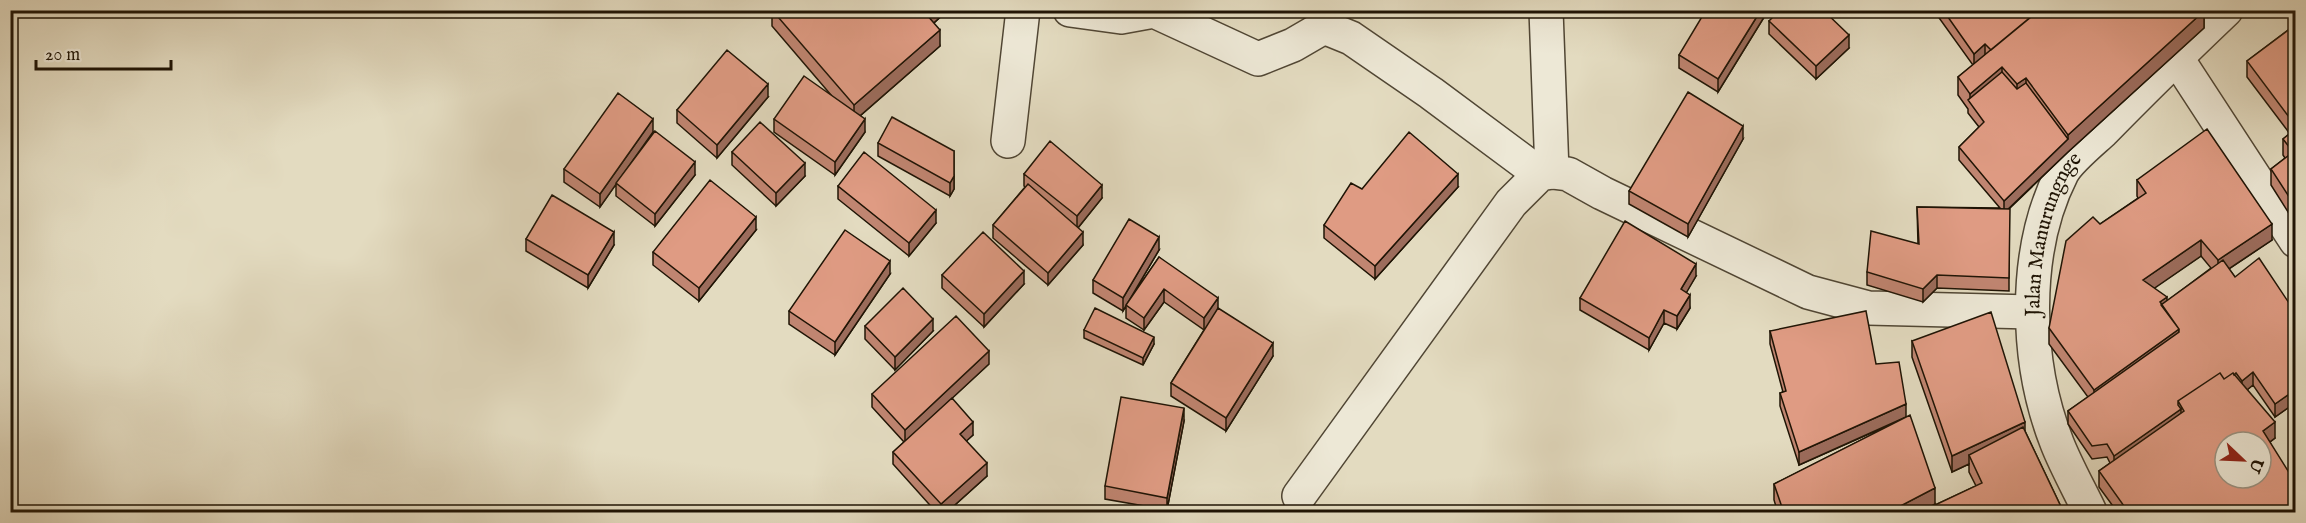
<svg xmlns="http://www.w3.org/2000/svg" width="2306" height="523" viewBox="0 0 2306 523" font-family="'IM FELL English',serif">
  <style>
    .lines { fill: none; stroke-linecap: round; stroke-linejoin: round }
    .street-casing { stroke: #504634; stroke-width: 36 }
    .street { stroke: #ede8d6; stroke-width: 33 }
    .wall { fill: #c08571; stroke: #1f1405; stroke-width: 1.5; fill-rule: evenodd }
    .shaded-wall { fill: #9c6c5c; stroke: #1f1405; stroke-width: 1.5 }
    .building { fill: #df9b83; stroke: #1f1405; stroke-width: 1.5; fill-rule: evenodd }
    .labels { text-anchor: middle; stroke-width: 6; stroke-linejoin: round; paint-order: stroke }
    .street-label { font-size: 21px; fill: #1f1405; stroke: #ede8d6 }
  </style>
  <rect width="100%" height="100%" fill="#e3dbc0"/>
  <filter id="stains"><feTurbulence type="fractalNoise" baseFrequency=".00333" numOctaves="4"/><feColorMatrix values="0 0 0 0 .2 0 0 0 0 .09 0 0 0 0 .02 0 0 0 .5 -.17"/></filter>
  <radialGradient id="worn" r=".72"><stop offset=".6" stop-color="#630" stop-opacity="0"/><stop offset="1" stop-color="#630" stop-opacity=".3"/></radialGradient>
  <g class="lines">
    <g class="street-casing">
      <g id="street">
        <path d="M1070 10 1121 17 1154 11 1258 59 1293 45 1324 27 1351 38 1431 93 1540 174"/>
        <path d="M1546 10 1552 172"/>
        <path d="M2176 57 2296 241"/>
        <path d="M1008 141 1023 10"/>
        <path d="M1299 496 1511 203 1540 174 1552 172 1568 174 1602 193 1808 292 1868 308 2032 312"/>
        <path id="s1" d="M2090 512C2079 489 2066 466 2057 443 2025 362 2022 251 2062 173 2069 160 2091 142 2103 131 2143 90 2184 50 2226 10"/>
      </g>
    </g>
    <use href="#street" class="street"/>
  </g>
  <path class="wall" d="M772 10H948L934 23 940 46 860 116 865 132 835 175 774 132V119L831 95 772 26Z
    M1629 10H1640L1637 16Z
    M1766 10V14L1718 92 1679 68V55Z
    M1937 10H2204V28L2068 152 2009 209V291L1937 288 1923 302 1867 285V272L1918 244 1917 207 2000 208 1959 160V147L1979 127 1968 113V109L1958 95V77L1973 65 1937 15Z
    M1769 21 1849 48 1816 79 1769 34Z
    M2295 25V223L2271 185V169L2285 158 2283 155V139L2290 134 2247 77V61Z
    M768 97 717 158 677 123V110Z
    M653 132 631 162 695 175 655 226 616 196V184L600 207 564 182V169Z
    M1743 139 1688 237 1629 204V191Z
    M878 143 954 151V189L950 196 878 156Z
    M732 152 805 176 776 206 732 165Z
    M1024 174 1102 198 1078 228 1083 245 1048 285 993 238V225L1025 187 1024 186Z
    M2137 180 2272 240 2229 269 2235 277 2295 312V403L2275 417 2253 385 2247 390 2275 438 2270 442 2295 513H2118L2099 487V471L2110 463 2107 457 2092 459 2068 424V411L2088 397 2049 344V328L2100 224 2138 198 2137 196ZM2201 256 2211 268 2167 301 2154 288Z
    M838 186 936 223 909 256 838 199Z
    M1458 187 1375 279 1324 238V225L1362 189Z
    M756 230 699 301 653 265V252Z
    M526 239 614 245 588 288 526 251Z
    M1159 250 1123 311 1093 293V280Z
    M1159 257 1218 309 1273 356 1226 431 1171 396V383L1204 330 1164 302 1144 330 1126 318V305Z
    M890 274 835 355 789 324V311Z
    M942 275 1024 284 984 327 942 288Z
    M1696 276 1686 292 1690 308 1677 329 1664 323 1649 350 1580 310V298Z
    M865 326 933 331 895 370 865 339Z
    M1084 330 1154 344 1143 365 1084 338Z
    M1770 331 1876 364 1906 417 1935 504 1919 513H1778L1774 500V484L1903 419 1799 465 1780 406V393L1783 392 1770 344Z
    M1912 341 2025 431 2064 513H1935V505L1976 486 1969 472V464L1952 472 1912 357Z
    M989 364 952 398 973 435 966 441 987 476 946 513H937L893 464V452L904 442 872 407V394Z
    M1184 421 1167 510 1105 499V486Z"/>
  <path class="shaded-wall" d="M929 10H948L926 30V14Z
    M1761 10H1766V14L1718 92V79Z
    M2204 11V28L2068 152 2004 213V201L2068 139V135Z
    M940 30V46L854 121V105Z
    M1849 35V48L1816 79V66Z
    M1985 44V57L1974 67V54Z
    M2002 67V84L1970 102V94Z
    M2026 78V95L2017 102V84Z
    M768 84V97L717 158V145Z
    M653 119V132L600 207V194Z
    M865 119V132L835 175V162Z
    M1743 126V139L1688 237V224Z
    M695 162V175L655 226V214Z
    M805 163V176L776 206V193Z
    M1458 174V187L1375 279V266Z
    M954 176V189L950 196V183Z
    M1102 185V198L1077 229V216Z
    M936 210V223L909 256V243Z
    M756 217V230L699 301V288Z
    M2272 224V240L2218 276V260Z
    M614 232V245L588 288V275Z
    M1083 232V245L1048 285V273Z
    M1159 237V250L1123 311V298Z
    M2201 240V256L2143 296V280Z
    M890 261V274L835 355V342Z
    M1696 264V276L1681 302V289Z
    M1024 271V284L984 327V314Z
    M1937 275V288L1923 302V289Z
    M1164 289V302L1144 330V318Z
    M1690 295V308L1677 329V316Z
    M2167 297V313L2160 302Z
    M1218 298V311L1204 331V318Z
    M1664 310V323L1649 350V338Z
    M933 319V331L895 370V357Z
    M2179 329V345L2094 406V390Z
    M1154 337V344L1143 365V358Z
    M1273 343V356L1226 431V418Z
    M989 351V364L905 442V430Z
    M2253 372V385L2242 394V381Z
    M2295 390V403L2275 417V404Z
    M1906 404V417L1799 465V452Z
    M1184 408V421L1167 510V498Z
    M2181 409V422L2114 469V456Z
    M973 422V435L960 447V434Z
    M2025 422V438L1969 455V464L1952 472V456Z
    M2275 422V438L2263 447V431Z
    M987 463V476L946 513H941V504Z
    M1935 488V504L1919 513H1887Z"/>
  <path class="building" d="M772 10H929L926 14 940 30 854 105Z
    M1706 10H1761L1718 79 1679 55Z
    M1780 10H1823L1849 35 1816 66 1769 21Z
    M1943 10H2036L2037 12 1991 50 1985 44 1974 54Z
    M2039 10H2204V11L2068 135 2026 78 2017 84 2002 67 1970 94 1958 77Z
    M2295 25V125L2247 61Z
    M727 50 768 84 717 145 677 110Z
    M2002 72 2017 89 2026 83 2068 139 2004 201 1959 147 1984 122 1968 100Z
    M804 76 865 119 835 162 774 119Z
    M1688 92 1743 126 1688 224 1629 191Z
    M618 93 653 119 600 194 564 169Z
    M892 117 954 151V176L950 183 878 143Z
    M760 122 805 163 776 193 732 152Z
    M2207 129 2272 224 2218 260 2201 240 2143 280 2167 297 2160 302 2179 329 2094 390 2049 328 2066 241 2093 217 2100 224 2146 193 2137 180Z
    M2295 129V206L2271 169 2293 152 2283 139Z
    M655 131 695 162 655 214 616 183Z
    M1409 132 1458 174 1375 266 1324 225 1351 183 1362 189Z
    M1050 141 1102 185 1077 216 1024 174Z
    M864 152 936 210 909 243 838 186Z
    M710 180 756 217 699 288 653 252Z
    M1028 184 1083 232 1048 273 993 225Z
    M552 195 614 232 588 275 526 239Z
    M1917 207 2010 209 2009 278 1937 275 1923 289 1867 272 1871 231 1919 244Z
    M1129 219 1159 237 1123 298 1093 280Z
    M1625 221 1696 264 1681 289 1690 295 1677 316 1664 310 1649 338 1580 298Z
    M845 230 890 261 835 342 789 311Z
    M983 232 1024 271 984 314 942 275Z
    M1159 257 1218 298 1204 318 1164 289 1144 318 1126 305Z
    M2259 258 2295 312V390L2275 404 2253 372 2242 381 2236 373 2234 375 2233 373 2224 379 2220 373 2178 401V405L2181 409 2114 456 2107 444 2092 446 2068 411 2179 332V329L2161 305 2223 260 2235 277Z
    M903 288 933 319 895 357 865 326Z
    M1095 308 1154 337 1143 358 1084 330Z
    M1218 308 1273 343 1226 418 1171 383Z
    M1866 311 1876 364 1899 362 1906 404 1799 452 1780 393 1786 391 1770 331Z
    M1991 312 2025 422 1952 456 1912 341Z
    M956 316 989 351 905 430 872 394Z
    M2220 373 2224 379 2233 373 2275 422 2263 431 2295 482V513H2129L2099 471 2184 411 2178 401ZM2225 442H2261V478H2225Z
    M1121 397 1184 408 1167 498 1105 486Z
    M952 398 973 422 960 434 987 463 941 504 893 452Z
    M1910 415 1935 488 1887 513H1784L1774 484Z
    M2023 427 2064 513H1939L1935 505 1982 483 1969 455Z"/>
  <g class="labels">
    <g class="street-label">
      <text dy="7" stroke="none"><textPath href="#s1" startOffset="292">Jalan Manurungnge</textPath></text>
    </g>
  </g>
  <rect width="2306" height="523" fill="none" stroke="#e3dbc0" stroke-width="36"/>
  <rect x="12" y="12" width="2282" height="499" fill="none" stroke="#1f1405" stroke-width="3"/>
  <rect x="18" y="18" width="2270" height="487" fill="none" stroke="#1f1405" stroke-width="1.5"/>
  <g transform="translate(2243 460) rotate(113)"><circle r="28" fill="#ede8d6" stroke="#9b9382" stroke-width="1.5"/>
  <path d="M0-4.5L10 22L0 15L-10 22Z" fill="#8f2418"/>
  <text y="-9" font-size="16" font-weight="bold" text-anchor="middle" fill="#1f1405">U</text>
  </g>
  <path d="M36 60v9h135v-9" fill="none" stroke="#1f1405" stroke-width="3"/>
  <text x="45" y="60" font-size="18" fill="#1f1405" stroke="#ede8d6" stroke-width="4.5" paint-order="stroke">20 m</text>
  <rect width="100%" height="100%" filter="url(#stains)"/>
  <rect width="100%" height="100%" fill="url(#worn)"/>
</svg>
